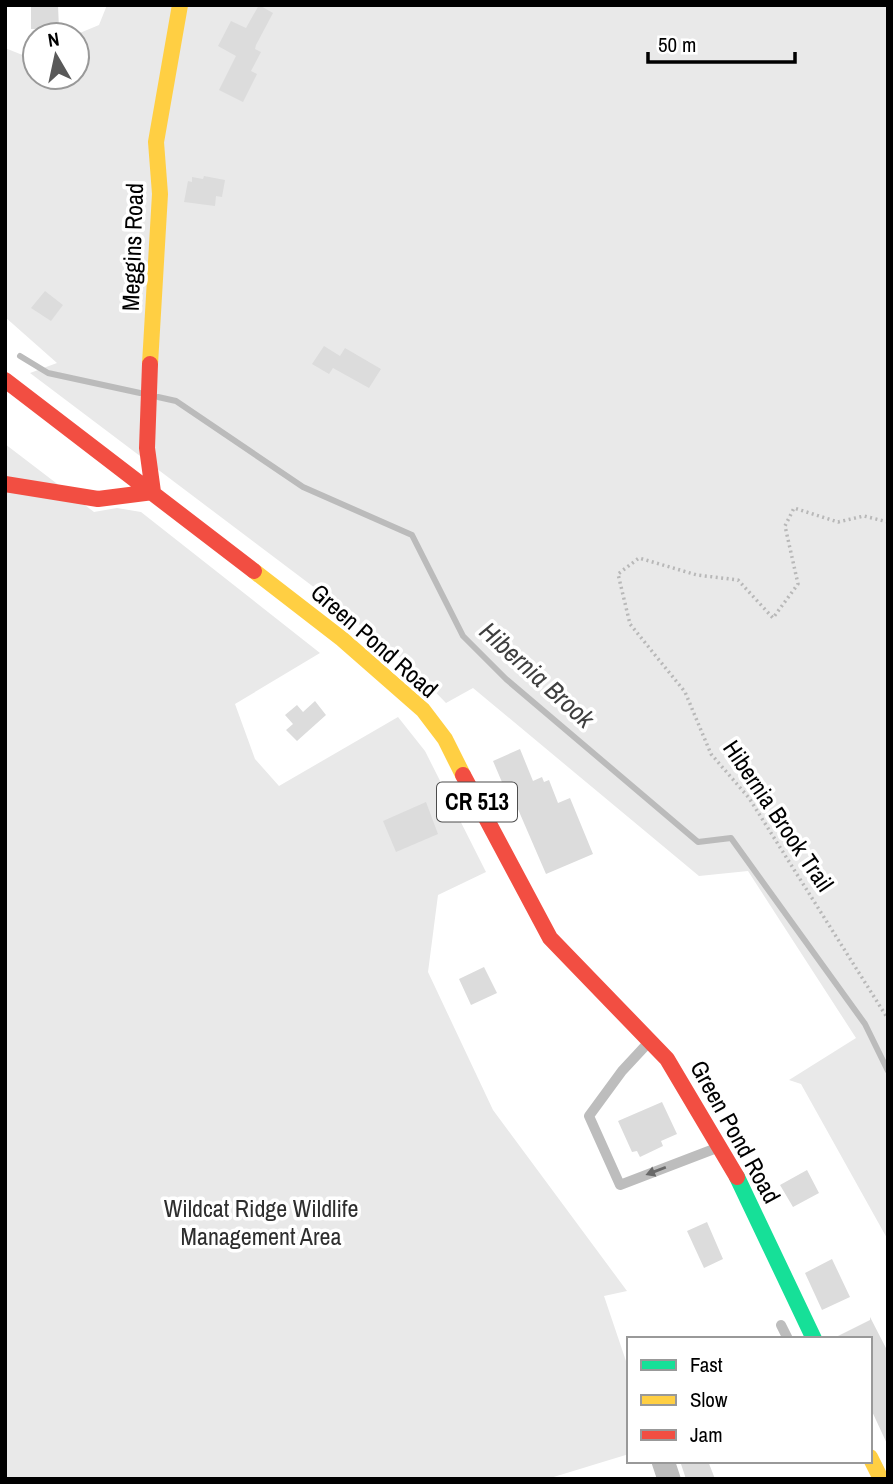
<svg xmlns="http://www.w3.org/2000/svg" width="893" height="1484" viewBox="0 0 893 1484" font-family="'Archivo Narrow',sans-serif">
  <style>
    .green { fill: #e9e9e9 }
    .lines { fill: none; stroke-linecap: round; stroke-linejoin: round }
    .stream { stroke: #bbb; stroke-width: 6 }
    .building { fill: #dcdcdc }
    .path { stroke: #b8b8b8; stroke-width: 3.5; stroke-dasharray: 2 3.5; stroke-linecap: butt }
    .lane { stroke: #bdbdbd; stroke-width: 10 }
    .street { stroke: #bdbdbd; stroke-width: 23 }
    .fast { stroke: #16e098; stroke-width: 16 }
    .slow { stroke: #ffcf43; stroke-width: 16 }
    .jam { stroke: #f24e42; stroke-width: 16 }
    .oneway { fill: #686868 }
    .labels { text-anchor: middle; stroke-width: 7; stroke-linejoin: round; paint-order: stroke }
    .shield { fill: #fff; stroke: #4c4c4c; stroke-width: 2 }
    .shield-label { font-size: 23px; font-weight: bold; fill: #000 }
    .street-label { font-size: 24px; fill: #000; stroke: #fff }
    .park-label { font-size: 24px; fill: #2e2e2e; stroke: #fff }
    .water-label { font-size: 26px; font-style: italic; fill: #3f3f3f; stroke: #fff }
  </style>
  <rect width="100%" height="100%" fill="#fff"/>
  <path class="green" d="M107 5H888V1240L801 1084 789 1080 856 1038 748 871 699 876 473 688 446 703 412 668 315 588 30 373 57 363 5 317V48L25 56 35 51V77H77L75 35 99 25Z
    M5 444 94 512 117 508 141 512 320 653 235 704 255 759 279 786 398 717 425 751 486 872 438 895 428 972 493 1110 627 1291 604 1296 629 1370V1454L547 1479H5Z"/>
  <g class="lines">
    <path class="stream" d="M20 356 48 373 140 393
      M158 397 176 401 303 487 412 535 463 636 506 679 698 842 731 838 865 1024 888 1071"/>
  </g>
  <path class="building" d="M31 5H58L59 29H31Z
    M259 5 273 13 256 45 255 49 261 52 251 71 257 74 243 102 219 90 236 56 218 46 231 21 246 28Z
    M204 176 225 180 222 197 216 196 215 206 184 202 188 181 192 182V177L203 179Z
    M45 291 63 305 51 321 31 308Z
    M324 346 340 356 345 348 381 369 369 388 333 368 329 374 312 364Z
    M315 701 326 715 297 741 286 730 293 724 285 715 297 705 303 712Z
    M520 749 533 781 542 777 544 782 549 780 558 803 570 798 593 854 546 874 511 793 507 794 493 761Z
    M426 802 438 834 396 852 383 821Z
    M484 967 497 993 471 1005 459 979Z
    M662 1102 677 1134 661 1141 663 1146 640 1157 637 1151 632 1152 618 1121Z
    M807 1170 819 1193 793 1207 780 1185Z
    M707 1222 723 1259 704 1268 687 1231Z
    M832 1259 850 1297 822 1310 805 1273Z
    M870 1317 888 1352V1446L870 1407V1339L834 1338 870 1320Z
    M680 1461H708L715 1479H686Z"/>
  <g class="lines">
    <path class="path" d="M888 522 864 516 838 522 794 508 785 526 798 584 773 618 738 580 697 575 639 558 618 574 630 624 685 692 711 754 749 798 888 1019"/>
    <path class="lane" d="M648 1043 622 1071 589 1116 620 1185 714 1149
      M781 1325 788 1339"/>
    <path class="street" d="M663 1461 669 1479"/>
    <path class="fast" d="M737 1177 814 1339"/>
    <path class="slow" d="M150 364 160 194 156 142 180 5
      M254 571 342 639 423 710 445 739 463 775
      M870 1457 881 1479"/>
    <path class="jam" d="M5 380 254 571
      M5 484 98 499 153 492 147 448 150 364
      M463 775 550 938 667 1059 737 1177"/>
  </g>
  <defs><path id="oneway-solid" d="M-6-.8H1V-3.2L6.5 0L1 3.2V.8H-6Z" transform="scale(1.75)"/></defs>
  <use class="oneway" href="#oneway-solid" transform="translate(656 1171) rotate(159)"/>
  <g class="labels">
    <rect class="shield" x="437" y="782.5" width="80" height="39" rx="5"/>
    <g class="shield-label">
      <text x="477" y="810">CR 513</text>
    </g>
    <g class="street-label">
      <text transform="translate(133 247) rotate(-88)" y="8">Meggins Road</text>
      <text transform="translate(374 641) rotate(41)" y="8">Green Pond Road</text>
      <text transform="translate(778 816) rotate(56)" y="8">Hibernia Brook Trail</text>
      <text transform="translate(735 1132) rotate(61)" y="8">Green Pond Road</text>
    </g>
    <g class="park-label">
      <text x="261" y="1217">Wildcat Ridge Wildlife<tspan x="261" dy="28">Management Area</tspan></text>
    </g>
    <g class="water-label">
      <text transform="translate(537 675) rotate(42)" y="9">Hibernia Brook</text>
    </g>
  </g>
  <rect width="893" height="1484" fill="none" stroke="#000000" stroke-width="14"/>
  <rect x="627" y="1337" width="245" height="126" fill="#ffffff" stroke="#999999" stroke-width="2"/>
  <rect x="641" y="1360" width="35" height="10" fill="#16e098" stroke="#999999" stroke-width="2"/>
  <text x="690" y="1372" font-size="21" fill="#000000">Fast</text>
  <rect x="641" y="1395" width="35" height="10" fill="#ffcf43" stroke="#999999" stroke-width="2"/>
  <text x="690" y="1407" font-size="21" fill="#000000">Slow</text>
  <rect x="641" y="1430" width="35" height="10" fill="#f24e42" stroke="#999999" stroke-width="2"/>
  <text x="690" y="1442" font-size="21" fill="#000000">Jam</text>
  <g transform="translate(56 56) rotate(351)"><circle r="33" fill="#ffffff" stroke="#999999" stroke-width="2"/>
  <path d="M0-5L12 26L0 18L-12 26Z" fill="#595959"/>
  <text y="-10" font-size="19" font-weight="bold" text-anchor="middle" fill="#000000">N</text>
  </g>
  <path d="M648 52v10h147v-10" fill="none" stroke="#000000" stroke-width="3.5"/>
  <text x="658" y="52" font-size="21" fill="#000000" stroke="#ffffff" stroke-width="5" paint-order="stroke">50 m</text>
</svg>
